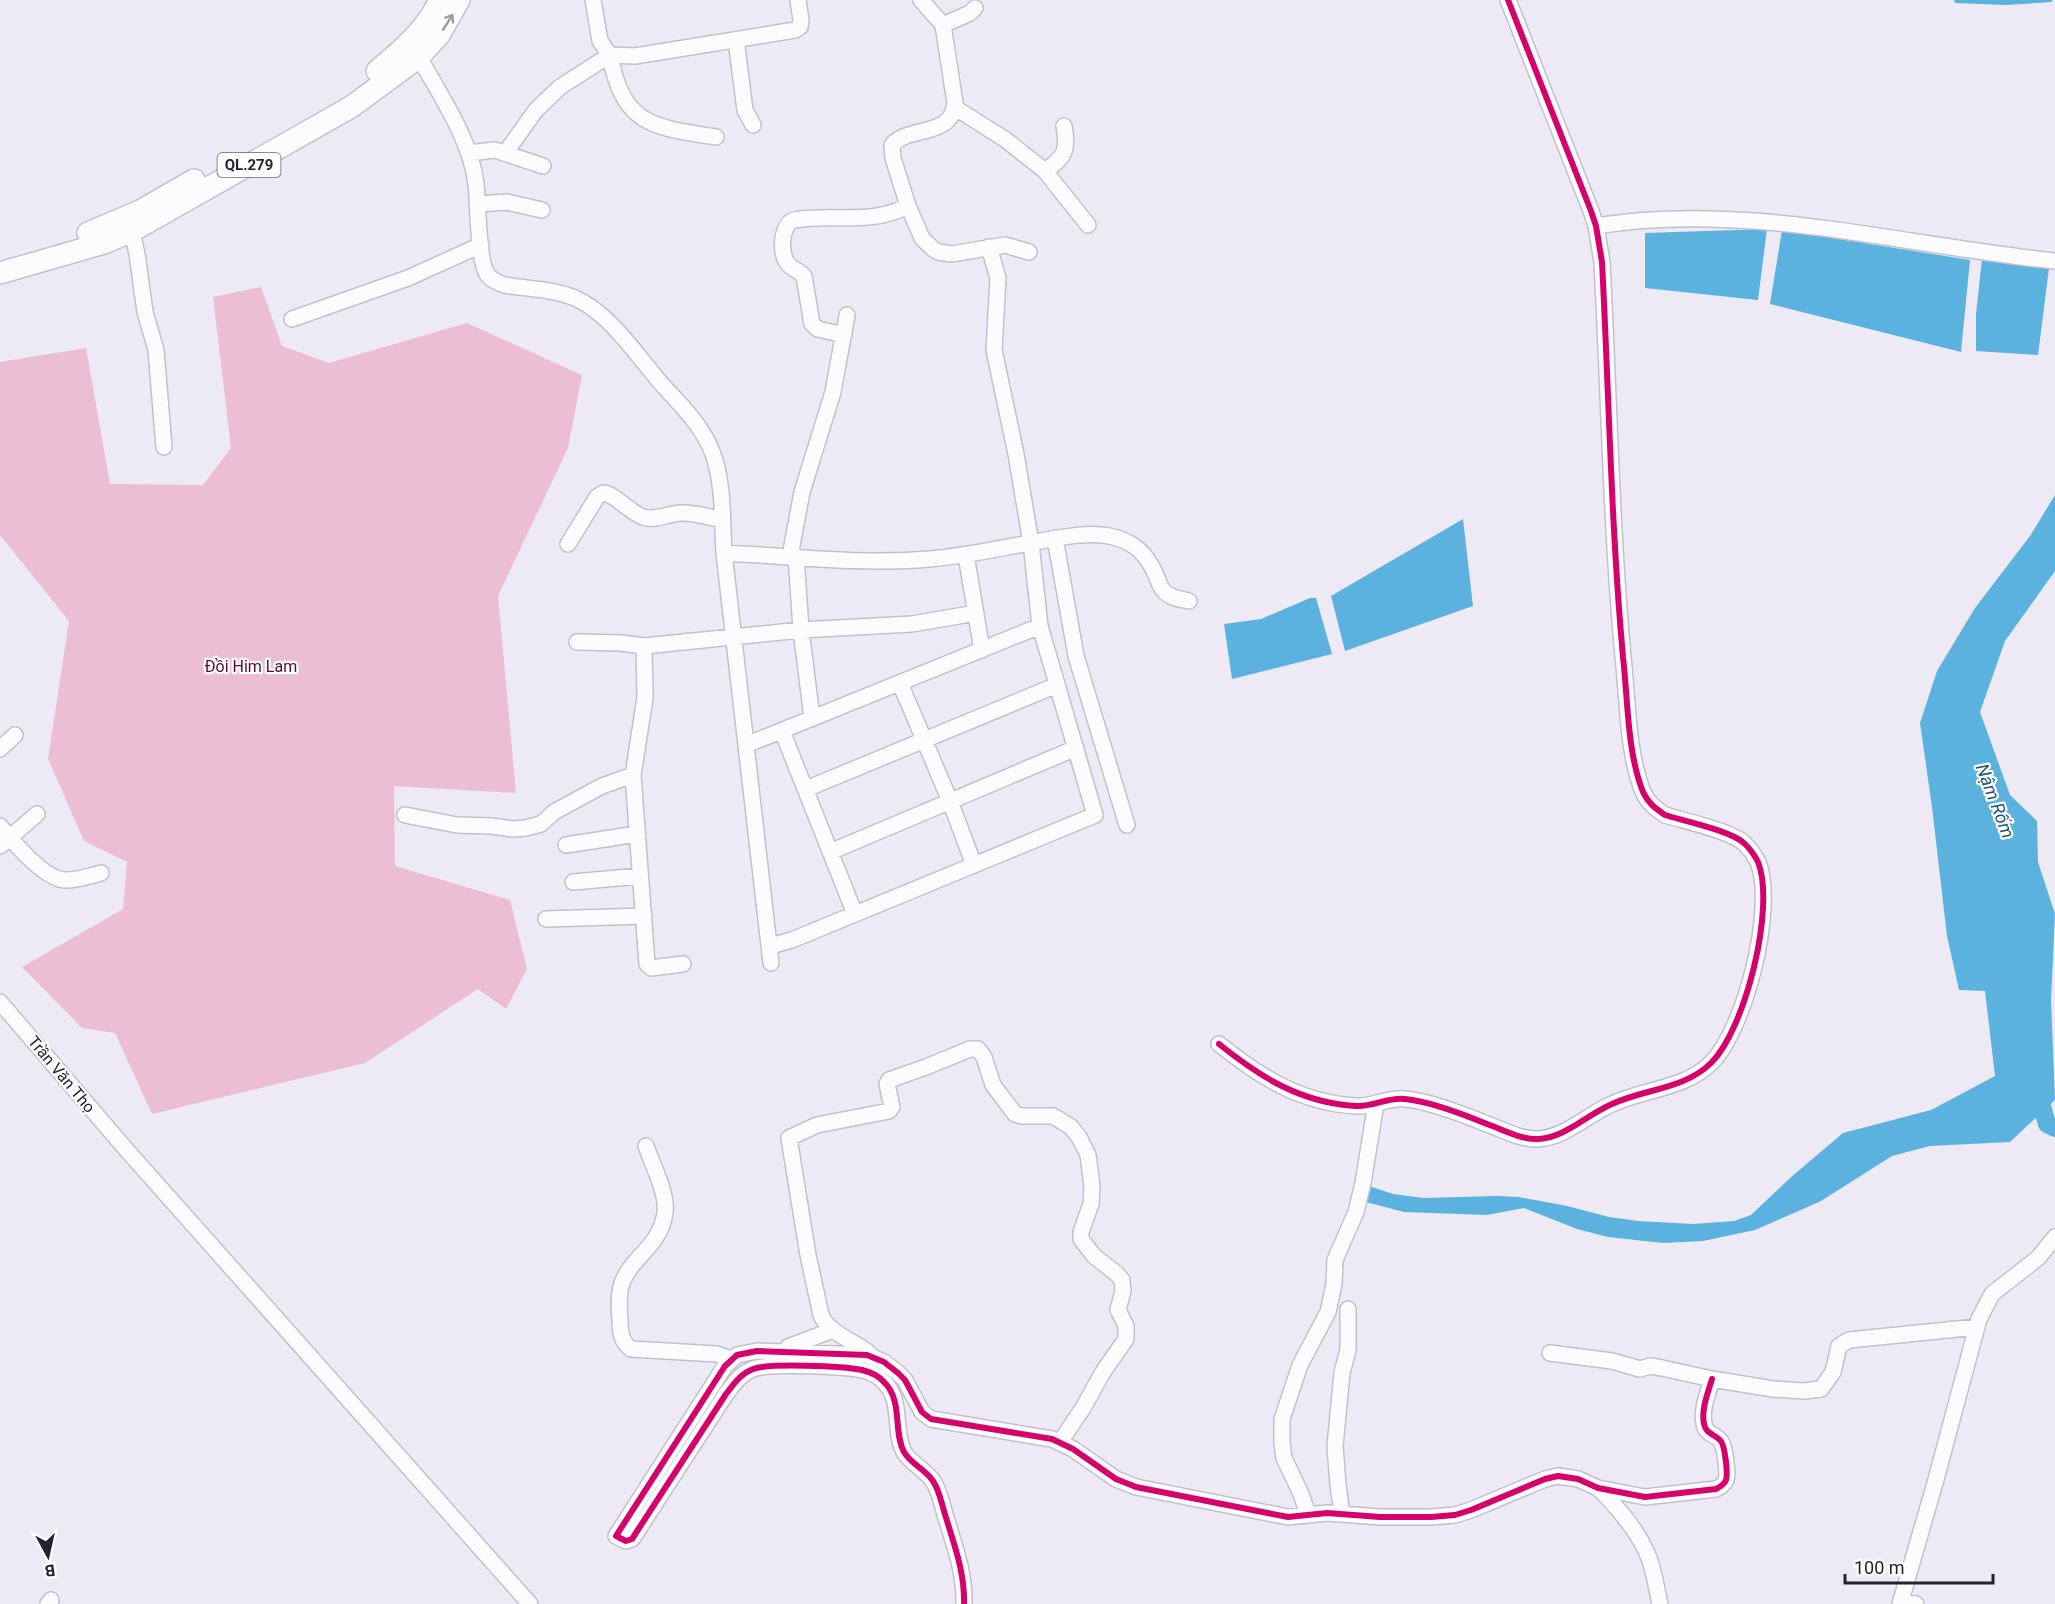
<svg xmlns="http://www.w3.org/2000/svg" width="2055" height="1604" viewBox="0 0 2055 1604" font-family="Roboto,sans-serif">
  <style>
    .green { fill: #ecbed3 }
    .water { fill: #5bb2df }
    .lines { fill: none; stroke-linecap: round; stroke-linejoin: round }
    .river { stroke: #5bb2df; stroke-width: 18 }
    .minor-casing { stroke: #c3c0cd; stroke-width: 18 }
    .highway-casing { stroke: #c3c0cd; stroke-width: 24 }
    .minor { stroke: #fcfcfe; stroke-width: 15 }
    .highway { stroke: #fcfcfe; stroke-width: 21 }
    .cycleway-casing { stroke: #fff; stroke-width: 10 }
    .cycleway { stroke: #d6006c; stroke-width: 6 }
    .oneway { stroke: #9c99a3 }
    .labels { text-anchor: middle; stroke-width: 4.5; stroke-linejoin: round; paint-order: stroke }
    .shield { fill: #fff; stroke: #676370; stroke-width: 1.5 }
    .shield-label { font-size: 15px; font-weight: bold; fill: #262033 }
    .park-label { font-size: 16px; fill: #5a0832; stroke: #fff }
    .street-label { font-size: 16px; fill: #262033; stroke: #fff }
    .water-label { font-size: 18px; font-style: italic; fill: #1d5776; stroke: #fff }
  </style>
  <rect width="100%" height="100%" fill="#edeaf5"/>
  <path class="green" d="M261 287 282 346 329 363 467 323 582 375 568 448 498 596 516 793 394 786 395 866 510 900 527 969 506 1009 478 989 365 1063 152 1114 115 1033 82 1028 22 967 123 909 127 862 84 841 48 759 69 621 0 535V362L86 348 110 484 203 485 231 448 213 297Z"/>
  <path class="water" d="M1954 0H2053L2051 2 2006 5 1955 3Z
    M1767 229 1758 300 1645 288V233Z
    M1782 230 1970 260 1961 352 1770 304Z
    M1982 259 2049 268 2038 355 1976 351V314Z
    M2055 495V571L2005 641 1980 712 2010 795 2037 821 2038 862 2055 914 2051 1000 2055 1100 2010 1142 1930 1146 1892 1156 1821 1201 1755 1230 1703 1241 1663 1243 1608 1237 1577 1229 1524 1208 1487 1215 1404 1212 1362 1201 1366 1185 1393 1194 1423 1198 1497 1196 1518 1197 1567 1206 1609 1217 1638 1221 1693 1224 1734 1221 1751 1215 1790 1178 1843 1133 1931 1110 1995 1076 1985 991 1959 990 1947 936 1932 807 1920 723 1937 671 1975 608 2030 536Z
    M1463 519 1473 606 1345 651 1331 596Z
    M1310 598H1316L1332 654 1232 679 1224 624 1261 619Z"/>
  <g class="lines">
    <path class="river" d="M2037 1088 2047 1124 2055 1128"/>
    <g class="minor-casing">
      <path id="minor" d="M593 0 600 41 610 55 635 56 795 30 800 27 801 20 798 0
        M921 0 943 25 955 103C952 138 907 126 892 145L893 158 908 206 922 238 932 248 938 252 952 254 1005 245 1029 252
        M943 25 970 13 975 8
        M736 40 745 110 753 125
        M413 49 419 57C440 95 471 140 476 184 478 203 478 257 486 272 489 279 497 282 504 285 528 289 553 289 575 298 609 313 636 354 659 381 679 404 702 424 713 454 724 485 722 520 724 553L771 963
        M954 107 1006 140 1045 171 1088 225
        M506 152 536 110 560 87 610 55C623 126 653 127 716 137
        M469 153 495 150 543 166
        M1045 171C1066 156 1068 151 1064 126
        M478 204 507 202 542 210
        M130 222 137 254 145 312 156 350 164 447
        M1596 226C1747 201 1905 246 2055 261
        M292 319 408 278 481 245
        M844 335 818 329 812 324 804 276C800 271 792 269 788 264 780 254 780 226 794 220 835 213 868 226 908 206
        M1055 538 1076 656 1127 825
        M568 544 597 497 603 493C614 493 629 512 643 517 656 521 667 514 680 513 694 512 709 517 722 520
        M724 553C791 556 862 565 929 559 967 556 1004 547 1041 541 1064 537 1087 532 1109 536 1134 541 1146 553 1156 575 1158 580 1160 587 1164 591 1170 598 1180 599 1189 601
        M966 555 982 650
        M790 556 802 492 833 392 847 315
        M796 556 801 630 812 718
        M577 642 621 643 644 646
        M900 683 950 801 974 865
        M782 731 855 914
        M746 745 1040 626
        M0 749 15 735
        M806 789 1057 685
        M405 815 457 825 491 826 513 829 526 828 541 824 554 812 602 786 633 775
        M0 826C13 842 43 878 64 880 76 881 89 876 101 873
        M566 845 637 834
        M0 846 37 814
        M830 852 1076 748
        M573 882 640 876
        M546 919 644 916
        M770 946 792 940 1095 815 1040 626 1031 543 1016 454 994 350 998 278 989 247
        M683 964 651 968 647 964 633 775 645 698 644 646 801 630 912 624 976 613
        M0 1002 124 1147 530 1604
        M1219 1044C1260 1077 1301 1103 1356 1106 1373 1107 1388 1097 1405 1099 1428 1101 1465 1115 1487 1124 1504 1130 1521 1140 1539 1139 1566 1137 1588 1114 1612 1104 1644 1089 1685 1089 1711 1063 1745 1030 1776 907 1758 862 1755 856 1750 849 1745 844 1732 831 1684 821 1665 815 1655 808 1648 803 1643 792 1627 752 1628 700 1623 657 1611 526 1609 394 1602 262L1596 226 1591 211 1508 0
        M646 1146C652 1164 668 1194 665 1213 660 1247 632 1256 622 1283 618 1294 619 1308 620 1320 620 1331 621 1342 631 1349L717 1354 731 1359
        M788 1347 833 1330
        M1550 1353 1612 1361 1640 1369 1650 1366 1662 1368 1712 1379 1773 1389 1803 1391 1821 1389 1833 1372 1839 1346 1849 1340 1977 1327
        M870 1354C855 1341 829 1334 821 1315L808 1255 789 1138 817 1125 889 1111 892 1107 887 1084 889 1080 926 1067 970 1049H978L984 1057 993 1085 1015 1114 1022 1116H1053L1071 1127 1079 1137 1088 1155 1092 1186 1091 1204 1081 1232V1239L1094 1256 1117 1274 1122 1280 1123 1291 1118 1310 1126 1326V1339L1103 1372 1083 1408 1060 1442
        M1598 1488C1617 1507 1636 1528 1647 1553 1654 1568 1656 1587 1660 1604
        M1308 1514 1301 1494 1284 1458 1282 1443V1419L1300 1365 1328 1312 1334 1284 1335 1260 1356 1212 1363 1183 1376 1103
        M1342 1514 1338 1485 1335 1446 1342 1373 1348 1350V1309
        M1901 1601 1916 1604
        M48 1604 51 1600
        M964 1604C965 1571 953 1542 944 1511 941 1501 939 1490 933 1481 926 1470 911 1464 904 1452 893 1432 903 1402 885 1383 879 1376 871 1372 862 1370 843 1366 769 1363 753 1369 740 1374 734 1384 726 1394L632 1539 626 1541 616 1536 725 1366 737 1355 757 1351 867 1355 884 1362 898 1373 905 1380 922 1412 931 1419 1052 1439 1073 1449 1116 1479 1136 1487 1288 1517 1327 1513 1380 1517H1431L1455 1515 1471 1510 1545 1479 1558 1476 1578 1479 1598 1488 1645 1497 1716 1489C1720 1487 1724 1485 1726 1480 1728 1474 1725 1444 1720 1440 1714 1434 1706 1434 1704 1424 1701 1409 1708 1393 1712 1379
        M1900 1604 1935 1483 1979 1319 1992 1294 2038 1258 2055 1237"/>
    </g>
    <g class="highway-casing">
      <path id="highway" d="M377 71C402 50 426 30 440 0
        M88 233 140 211 194 180
        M0 273 104 243 132 231 351 107 419 57 439 35 459 0"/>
    </g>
    <use href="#minor" class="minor"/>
    <use href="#highway" class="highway"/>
    <g class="cycleway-casing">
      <path id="cycleway" d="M1219 1044C1260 1077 1301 1103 1356 1106 1373 1107 1388 1097 1405 1099 1428 1101 1465 1115 1487 1124 1504 1130 1521 1140 1539 1139 1566 1137 1588 1114 1612 1104 1644 1089 1685 1089 1711 1063 1745 1030 1776 907 1758 862 1755 856 1750 849 1745 844 1732 831 1684 821 1665 815 1655 808 1648 803 1643 792 1627 752 1628 700 1623 657 1611 526 1609 394 1602 262L1596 226 1591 211 1508 0
        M964 1604C965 1571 953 1542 944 1511 941 1501 939 1490 933 1481 926 1470 911 1464 904 1452 893 1432 903 1402 885 1383 879 1376 871 1372 862 1370 843 1366 769 1363 753 1369 740 1374 734 1384 726 1394L632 1539 626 1541 616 1536 725 1366 737 1355 757 1351 867 1355 884 1362 898 1373 905 1380 922 1412 931 1419 1052 1439 1073 1449 1116 1479 1136 1487 1288 1517 1327 1513 1380 1517H1431L1455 1515 1471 1510 1545 1479 1558 1476 1578 1479 1598 1488 1645 1497 1716 1489C1720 1487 1724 1485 1726 1480 1728 1474 1725 1444 1720 1440 1714 1434 1706 1434 1704 1424 1701 1409 1708 1393 1712 1379"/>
    </g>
    <use href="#cycleway" class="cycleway"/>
  </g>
  <defs><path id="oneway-shaft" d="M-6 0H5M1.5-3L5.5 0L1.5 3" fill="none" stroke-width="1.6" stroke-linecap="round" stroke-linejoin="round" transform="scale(1.5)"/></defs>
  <use class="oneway" href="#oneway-shaft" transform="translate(448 22) rotate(-58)"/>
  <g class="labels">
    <rect class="shield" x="217.5" y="153" width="63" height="24" rx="4.5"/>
    <g class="shield-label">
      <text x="249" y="170">QL.279</text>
    </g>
    <g class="park-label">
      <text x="251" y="672">Đồi Him Lam</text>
    </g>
    <g class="street-label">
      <text transform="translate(62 1074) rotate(50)" y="6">Trần Văn Thọ</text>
    </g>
    <g class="water-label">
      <text transform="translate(1995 801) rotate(69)" y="6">Nậm Rốm</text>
    </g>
  </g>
  <g transform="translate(48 1556) rotate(172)" stroke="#ffffff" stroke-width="4.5" paint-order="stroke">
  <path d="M0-4.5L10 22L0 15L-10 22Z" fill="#262033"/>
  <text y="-9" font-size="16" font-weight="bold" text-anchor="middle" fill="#262033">B</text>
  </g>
  <path d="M1845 1574v9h148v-9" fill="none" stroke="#262033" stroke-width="3"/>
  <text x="1854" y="1574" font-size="18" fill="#262033" stroke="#ffffff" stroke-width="4.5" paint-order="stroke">100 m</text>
</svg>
